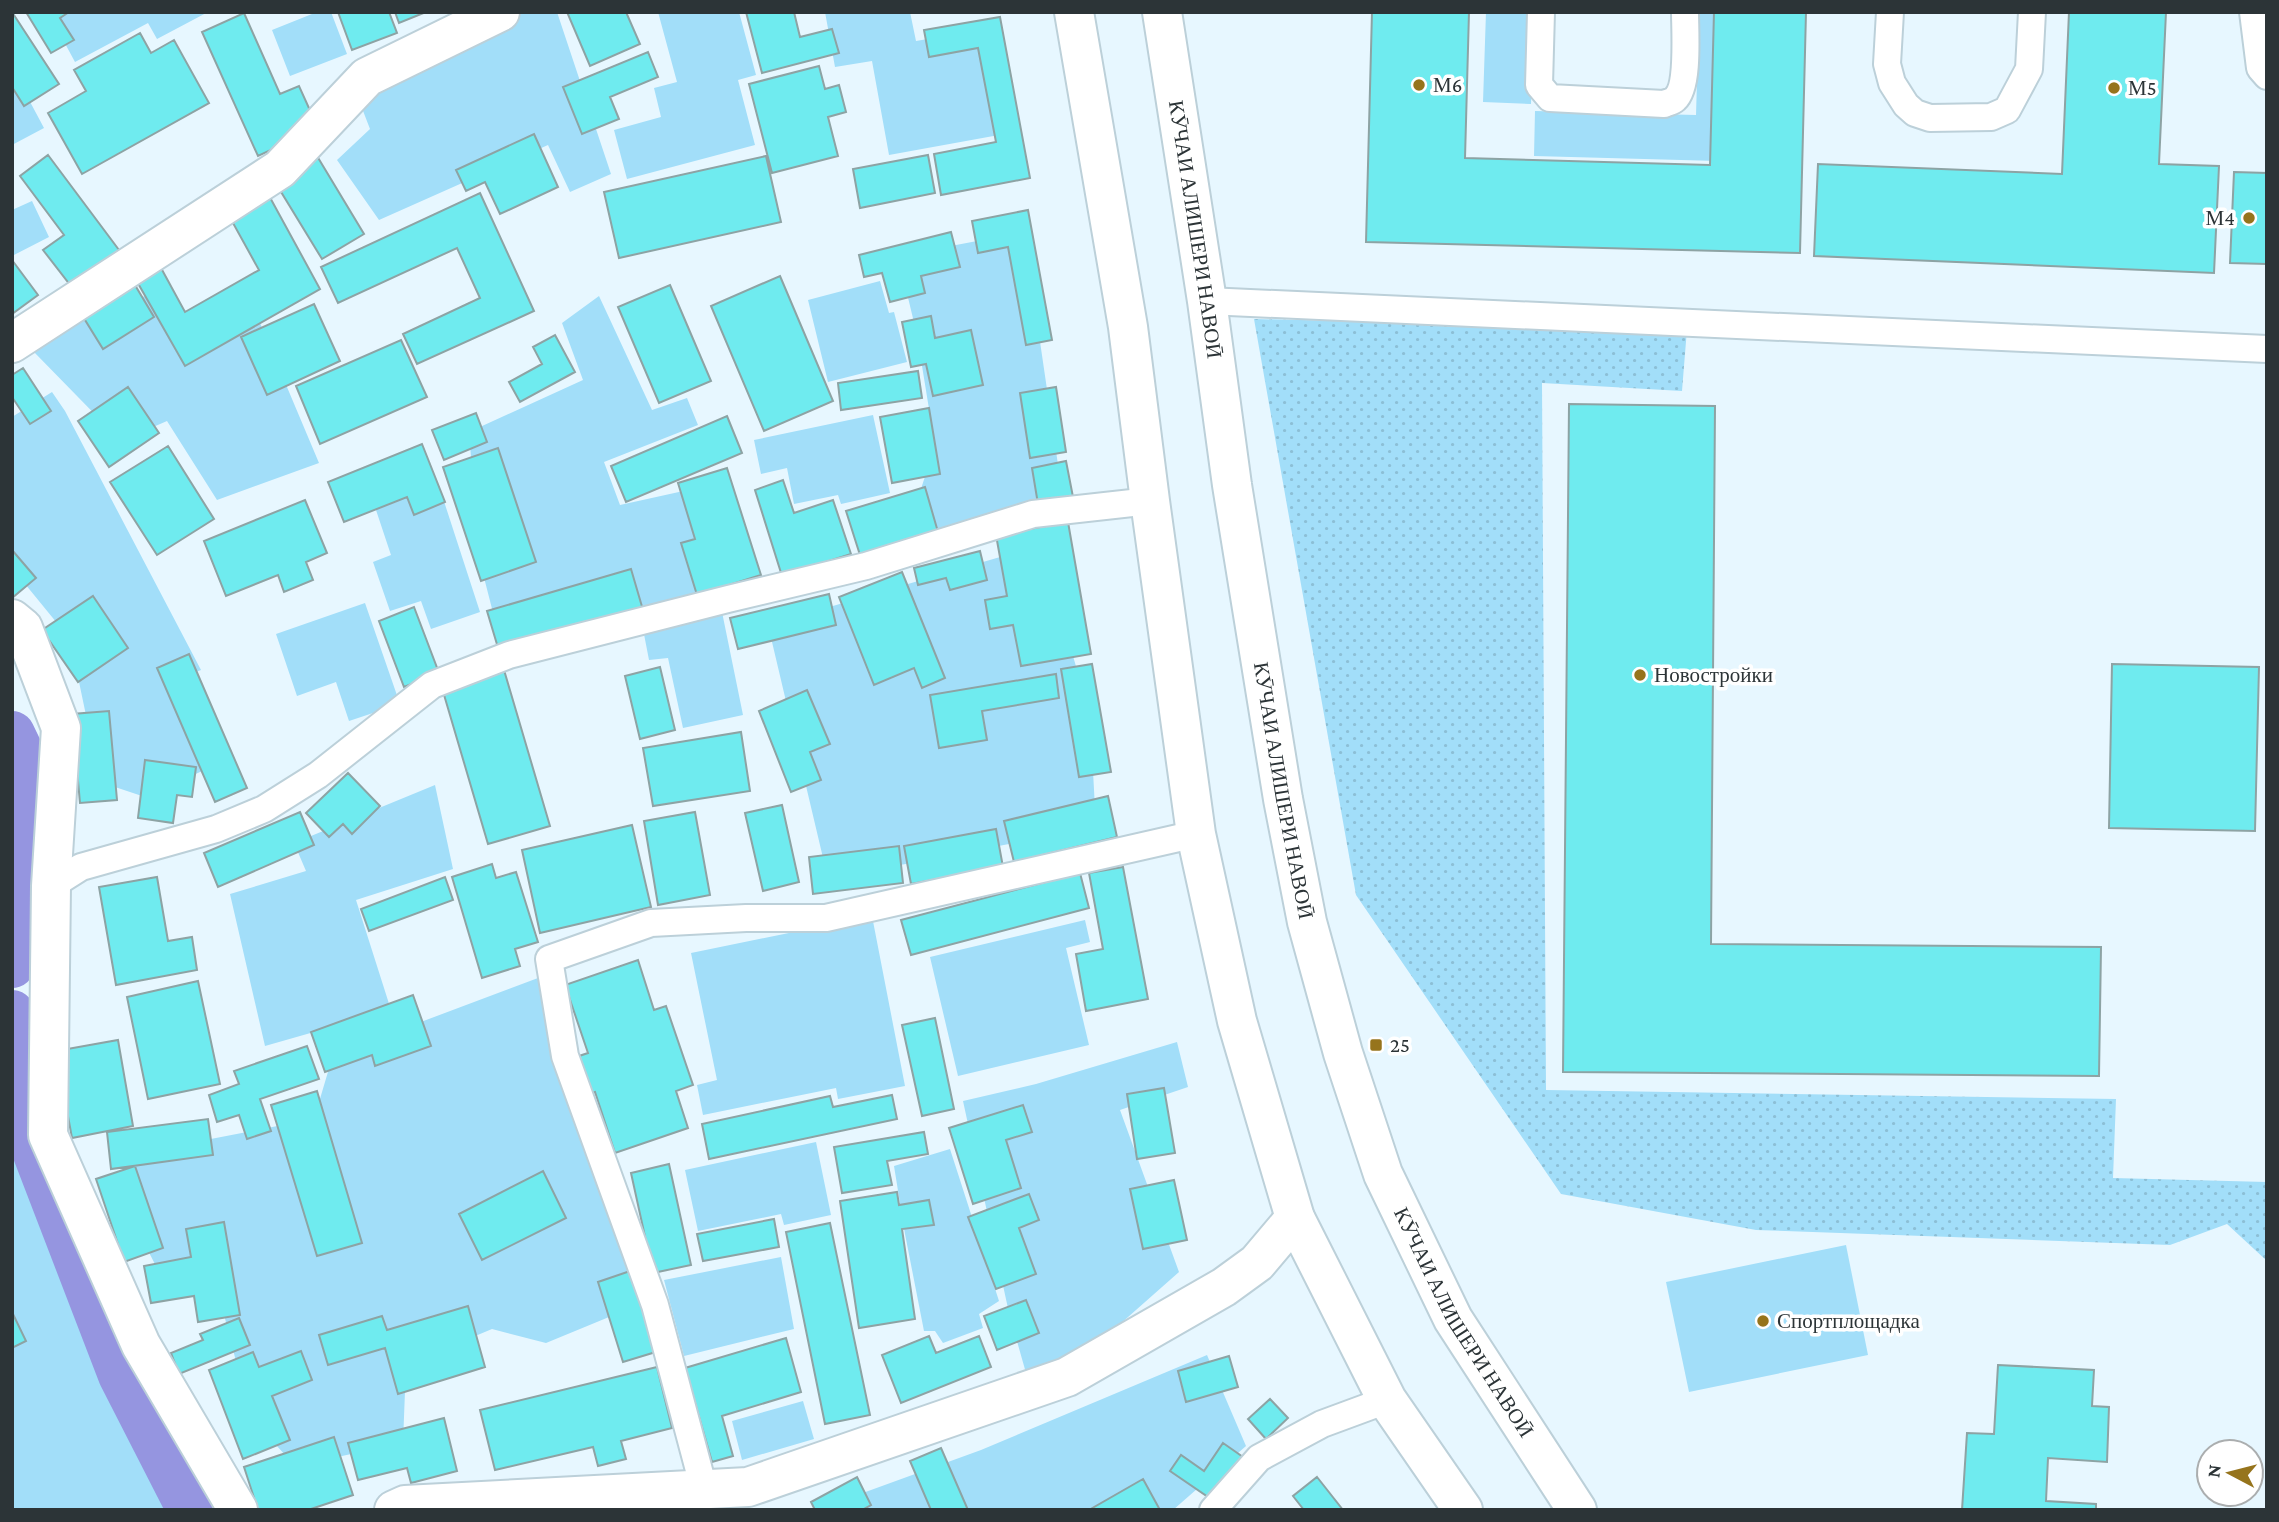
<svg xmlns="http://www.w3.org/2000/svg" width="2279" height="1522" viewBox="0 0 2279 1522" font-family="'Crimson Pro',serif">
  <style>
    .grass { fill: url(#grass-dots) }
    .green { fill: #a2def9 }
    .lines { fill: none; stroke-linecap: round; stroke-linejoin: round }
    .canal { stroke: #9595e0; stroke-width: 46 }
    .building { fill: #6febef; stroke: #8da3a4; stroke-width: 2 }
    .lane-casing { stroke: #bcd0d9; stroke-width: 30 }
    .street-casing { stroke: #bcd0d9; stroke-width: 42 }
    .secondary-casing { stroke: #bcd0d9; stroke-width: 42 }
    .lane { stroke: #fff; stroke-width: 26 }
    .street { stroke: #fff; stroke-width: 38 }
    .secondary { stroke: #fff; stroke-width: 38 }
    .poi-dot { fill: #96741c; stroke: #fff; stroke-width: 2.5 }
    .labels { text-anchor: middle; stroke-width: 7; stroke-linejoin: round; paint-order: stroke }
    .poi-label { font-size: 21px; fill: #2c3437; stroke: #fff; text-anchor: start }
    .street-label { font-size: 21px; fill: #2c3437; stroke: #fff }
  </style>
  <defs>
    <pattern id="grass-dots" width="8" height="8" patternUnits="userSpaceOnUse" patternTransform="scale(1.75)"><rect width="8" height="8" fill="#a2def9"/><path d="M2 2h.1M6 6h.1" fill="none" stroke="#8cbfd6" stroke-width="1.8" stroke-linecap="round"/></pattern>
  </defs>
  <rect width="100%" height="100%" fill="#e7f7ff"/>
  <path class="grass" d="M1254 319 1687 329 1682 391 1542 383 1546 1090 2116 1099 2113 1178 2267 1182V1261L2227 1224 2170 1245 1756 1230 1561 1194 1356 895Z"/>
  <path class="green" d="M48 12H208L157 39 148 23 75 62Z
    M317 12H331L347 54 290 76 272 30Z
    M515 12H557L611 174 570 192 548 145 379 220 337 160 370 129 360 103Z
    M658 12H739L756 75 738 80 755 145 627 179 614 130 661 117 654 88 677 82Z
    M825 12H910L916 41 980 30 999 135 889 155 872 61 835 67Z
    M1486 12H1534L1531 104 1483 102Z
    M1699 12H1722L1718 161 1534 156 1535 111 1696 115Z
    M12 68 44 128 12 145Z
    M32 201 49 237 12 256V210Z
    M1024 232 1063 499 906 546 916 504 935 446 917 335 898 256Z
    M880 281 889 313 894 312 907 362 828 382 808 300Z
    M164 293 185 336 252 304 319 463 217 500 167 421 121 441 34 352 88 306Z
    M599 296 652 410 687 398 698 425 604 462 620 505 697 488 715 596 499 636 479 558 469 432 583 380 562 323Z
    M52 392 65 411 201 670 169 682 211 767 145 797 100 782 70 639 12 568V417Z
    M873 415 890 493 841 504 838 495 794 504 787 468 761 474 754 440Z
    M439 486 480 612 431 629 421 601 390 611 373 562 391 555 375 507Z
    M1041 545 1090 715 1096 827 828 879 768 625Z
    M365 603 400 704 349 721 336 682 297 696 276 634Z
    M722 612 743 715 683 728 668 658 649 660 643 629Z
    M435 785 453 869 356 900 391 1010 265 1046 230 894 306 871 294 843Z
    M872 916 905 1086 838 1099 836 1088 703 1115 697 1085 717 1080 691 953Z
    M1085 920 1090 942 1066 948 1089 1045 958 1076 930 957Z
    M538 978 556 1065 643 1303 546 1343 492 1329 406 1365 403 1443 295 1466 250 1416 219 1295 161 1276 132 1219 123 1156 314 1119 333 1055Z
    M1177 1042 1188 1087 1120 1110 1179 1272 1102 1340 1026 1373 1009 1313 963 1101 1036 1084Z
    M12 1103 16 1141 108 1379 176 1510 12 1509Z
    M816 1142 831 1215 784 1225 781 1214 698 1231 685 1170Z
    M950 1149 999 1301 979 1314 983 1328 943 1343 935 1331H924L905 1234 894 1166Z
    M1846 1245 1868 1355 1689 1392 1666 1282Z
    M781 1257 794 1329 684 1356 664 1280Z
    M1207 1355 1246 1446 1173 1510H839L838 1502 981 1450Z
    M803 1401 814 1439 742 1460 732 1421Z"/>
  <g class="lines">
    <path class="canal" d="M12 734 24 759 12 965
      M12 1013 28 1133 121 1375 190 1510"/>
  </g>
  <path class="building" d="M12 12 59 84 24 106 12 87Z
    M26 12H69L60 18 74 40 51 53Z
    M338 12H389L397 33 352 50Z
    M395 12H426L399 23Z
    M567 12H626L640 44 590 66Z
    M746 12H794L800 37 832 29 839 53 762 73Z
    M1372 12H1469L1465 158 1710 165 1714 12H1806L1800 253 1366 242Z
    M2069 12H2166L2159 164 2219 166 2214 273 1814 256 1818 164 2062 174Z
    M244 13 280 94 299 86 318 128 258 156 202 32Z
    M1000 17 1030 178 941 195 934 154 996 142 978 48 929 57 924 30Z
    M140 33 151 53 174 40 209 103 82 174 48 113 86 91 74 70Z
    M648 52 658 77 610 97 619 119 582 134 563 87Z
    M819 66 825 89 839 85 846 112 828 117 838 156 772 173 749 84Z
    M534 134 558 187 500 214 485 182 466 191 456 170Z
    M48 155 119 250 71 286 43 250 64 235 20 176Z
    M928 155 935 193 860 208 853 169Z
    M317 156 364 234 322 259 275 182Z
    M766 156 781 222 619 258 604 192Z
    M2234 172 2267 173V264L2230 263Z
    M267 192 320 289 185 366 131 271 155 257 185 312 259 270 228 214Z
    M480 193 534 311 417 364 403 334 480 298 457 248 338 303 321 267Z
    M1028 210 1052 340 1026 345 1008 247 978 253 972 221Z
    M951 232 960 267 921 276 925 293 890 302 882 273 864 277 859 255Z
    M12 260 38 295 12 314Z
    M129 275 154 317 103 349 77 307Z
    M780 276 833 401 764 431 711 306Z
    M670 285 711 381 659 403 618 307Z
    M314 304 340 361 267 395 241 337Z
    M931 316 935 338 971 330 983 385 933 396 926 364 911 367 902 322Z
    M555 335 575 372 520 402 509 382 542 364 533 347Z
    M401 340 427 397 320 444 296 386Z
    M23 368 51 411 30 424 12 397V375Z
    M918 371 922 398 841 410 838 383Z
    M128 387 159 433 109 467 78 421Z
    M1056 387 1066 452 1030 458 1020 393Z
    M1569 404 1715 406 1711 944 2101 947 2099 1076 1563 1072Z
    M929 408 940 474 892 483 880 417Z
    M476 413 487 442 444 460 432 430Z
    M727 416 742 453 626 502 611 466Z
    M422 444 445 502 414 515 407 497 344 522 328 482Z
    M168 446 214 519 157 555 110 482Z
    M498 448 536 562 481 581 443 467Z
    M1066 461 1073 497 1038 504 1032 468Z
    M727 468 761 575 697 595 681 543 695 539 678 483Z
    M783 480 794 513 833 500 851 554 782 576 755 490Z
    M925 487 938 532 860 555 846 511Z
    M305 500 327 553 306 562 313 580 284 592 278 575 226 596 204 541Z
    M1068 522 1091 654 1021 666 1013 625 990 629 985 600 1007 596 996 535Z
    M12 550 36 578 12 598Z
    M980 551 987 580 950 590 946 578 918 585 914 568Z
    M631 569 643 610 499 651 487 611Z
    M902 572 945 678 922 688 914 668 874 685 839 597Z
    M829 594 836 625 738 649 730 618Z
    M93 596 128 648 78 682 42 630Z
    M414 607 439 673 404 687 379 621Z
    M189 654 247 788 215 802 157 668Z
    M1092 664 1111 772 1079 777 1061 669Z
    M2112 664 2259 667 2255 831 2109 828Z
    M2112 664 2259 667 2255 831 2109 828Z
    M660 667 675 730 640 739 625 676Z
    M504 670 550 826 488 844 442 688Z
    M1056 674 1059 698 982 711 987 740 939 748 930 695Z
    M807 690 830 744 810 752 821 780 791 792 759 711Z
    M109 711 117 800 80 803 72 714Z
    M741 732 750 791 653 806 643 748Z
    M145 760 196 767 192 797 177 795 173 823 138 818Z
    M348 773 380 806 352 834 343 824 329 837 306 813Z
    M1108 796 1117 837 1014 862 1004 821Z
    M782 805 799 882 763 891 745 813Z
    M300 812 314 845 218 887 204 853Z
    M695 812 710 895 658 905 644 821Z
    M632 825 651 907 540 933 522 850Z
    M996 829 1003 867 911 884 904 846Z
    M899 846 903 883 813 894 809 857Z
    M492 864 496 878 516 872 538 942 515 949 520 966 482 978 452 877Z
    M1123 867 1148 999 1086 1011 1076 954 1103 949 1089 873Z
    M1080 873 1089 908 911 955 901 920Z
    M157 877 168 941 192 937 197 970 116 985 99 887Z
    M445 877 453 900 369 931 361 909Z
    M638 960 654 1010 666 1006 693 1085 676 1091 688 1128 615 1153 595 1092 585 1095 573 1058 588 1053 565 985Z
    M198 981 220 1084 148 1099 127 997Z
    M413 995 431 1046 375 1066 372 1055 325 1072 311 1032Z
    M935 1018 954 1109 922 1116 902 1025Z
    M118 1040 133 1126 72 1138 56 1051Z
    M307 1046 319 1079 260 1099 271 1131 247 1139 239 1115 217 1122 209 1095 239 1084 234 1071Z
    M1164 1088 1175 1153 1137 1159 1127 1094Z
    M317 1091 362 1243 317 1256 271 1105Z
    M892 1095 897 1119 709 1159 702 1124 830 1096 833 1107Z
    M1023 1105 1032 1132 1006 1140 1021 1188 973 1204 949 1128Z
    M208 1119 213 1155 111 1169 107 1132Z
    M924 1132 928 1154 887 1161 892 1185 842 1193 834 1147Z
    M669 1164 691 1265 653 1273 631 1173Z
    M135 1166 163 1248 124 1262 96 1179Z
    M543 1171 566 1218 482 1260 459 1214Z
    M1174 1180 1187 1240 1143 1249 1130 1189Z
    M897 1192 899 1205 929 1200 934 1225 902 1229 915 1319 859 1328 840 1201Z
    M1029 1194 1039 1220 1019 1228 1036 1274 996 1289 968 1217Z
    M774 1219 779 1247 703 1261 697 1234Z
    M224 1222 240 1315 198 1322 194 1296 151 1303 144 1266 191 1257 186 1229Z
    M830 1223 870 1415 825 1424 786 1232Z
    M633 1270 659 1351 623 1362 598 1282Z
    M1026 1300 1039 1333 997 1350 984 1316Z
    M468 1306 485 1367 398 1394 385 1348 328 1365 319 1335 382 1316 387 1330Z
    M12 1312 26 1341 12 1348Z
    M239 1318 250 1345 179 1374 171 1353 203 1340 200 1334Z
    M929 1336 936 1353 979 1336 991 1367 901 1403 882 1355Z
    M786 1338 801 1392 722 1416 733 1456 712 1462 685 1368Z
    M301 1351 312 1380 272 1396 290 1440 243 1459 209 1370 253 1352 259 1367Z
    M1229 1356 1238 1387 1186 1402 1178 1371Z
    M1998 1365 2094 1370 2092 1406 2109 1407 2107 1462 2048 1458 2046 1501 2096 1504V1510H1962L1967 1433 1994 1434Z
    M657 1367 672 1428 621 1441 626 1459 598 1466 593 1447 495 1470 480 1410Z
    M1270 1399 1288 1418 1266 1439 1248 1419Z
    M444 1418 457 1471 411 1483 407 1468 358 1480 348 1443Z
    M334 1437 353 1495 308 1510H258L244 1467Z
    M1223 1443 1243 1457 1214 1501 1170 1471 1181 1455 1204 1471Z
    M941 1448 968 1510H931L910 1461Z
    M857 1477 871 1505 862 1510H815L811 1502Z
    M1317 1477 1343 1510H1304L1293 1496Z
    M1143 1479 1160 1510H1089Z"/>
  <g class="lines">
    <g class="lane-casing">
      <path id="lane" d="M1541 12 1539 85 1550 98 1664 104C1668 102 1672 102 1675 99 1689 87 1685 31 1685 12
        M1890 12 1887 64 1892 83 1906 105 1915 113 1930 118 1991 117 2007 110 2029 69 2032 12
        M2253 12 2260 68 2267 76
        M1207 301 2267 349
        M51 886 81 867 216 829 264 809 318 775 432 685 509 655 728 599 866 566 1033 514 1150 501
        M704 1489 655 1305 565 1056 549 959 651 923 746 918H826L1196 834
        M1213 1510 1259 1458 1322 1424 1387 1400"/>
    </g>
    <g class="street-casing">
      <path id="street" d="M12 343 280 169 367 77 500 12
        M12 619 23 628 61 728 51 886 48 1135 141 1345 238 1510
        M394 1510 405 1505 748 1487 1067 1377 1224 1287 1257 1263 1295 1218"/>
    </g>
    <g class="secondary-casing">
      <g id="secondary">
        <path d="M1074 12 1128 327 1150 501 1196 834 1237 1021 1295 1218 1387 1400 1463 1510"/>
        <path id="s1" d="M1162 12 1207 301 1232 485 1283 799 1307 922 1343 1053 1383 1174 1453 1319 1577 1510"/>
      </g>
    </g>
    <use href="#lane" class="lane"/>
    <use href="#street" class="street"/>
    <use href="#secondary" class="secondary"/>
  </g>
  <g class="poi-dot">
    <circle cx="1419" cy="85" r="7"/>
    <circle cx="2114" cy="88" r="7"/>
    <circle cx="2249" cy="218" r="7"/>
    <circle cx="1640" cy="675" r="7"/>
    <rect x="1369" y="1038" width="14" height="14" rx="3.5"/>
    <circle cx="1763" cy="1321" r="7"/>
  </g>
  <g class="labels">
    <g class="poi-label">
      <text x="1433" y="92">М6</text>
      <text x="2128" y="95">М5</text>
      <text x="2235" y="225" text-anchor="end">М4</text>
      <text x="1654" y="682">Новостройки</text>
      <text x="1390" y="1052">25</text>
      <text x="1777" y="1328">Спортплощадка</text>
    </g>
    <g class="street-label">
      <text dy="7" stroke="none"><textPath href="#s1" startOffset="220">КӮЧАИ АЛИШЕРИ НАВОӢ</textPath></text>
      <text dy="7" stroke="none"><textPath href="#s1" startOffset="788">КӮЧАИ АЛИШЕРИ НАВОӢ</textPath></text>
      <text dy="7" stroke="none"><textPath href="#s1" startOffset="1354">КӮЧАИ АЛИШЕРИ НАВОӢ</textPath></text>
    </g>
  </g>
  <rect width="2279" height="1522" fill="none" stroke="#2c3437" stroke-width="28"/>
  <g transform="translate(2230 1473) rotate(277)"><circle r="33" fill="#ffffff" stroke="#abaeaf" stroke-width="2"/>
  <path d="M0-5L12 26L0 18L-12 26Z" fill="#96741c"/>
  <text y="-10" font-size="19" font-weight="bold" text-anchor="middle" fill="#2c3437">N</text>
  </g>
</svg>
